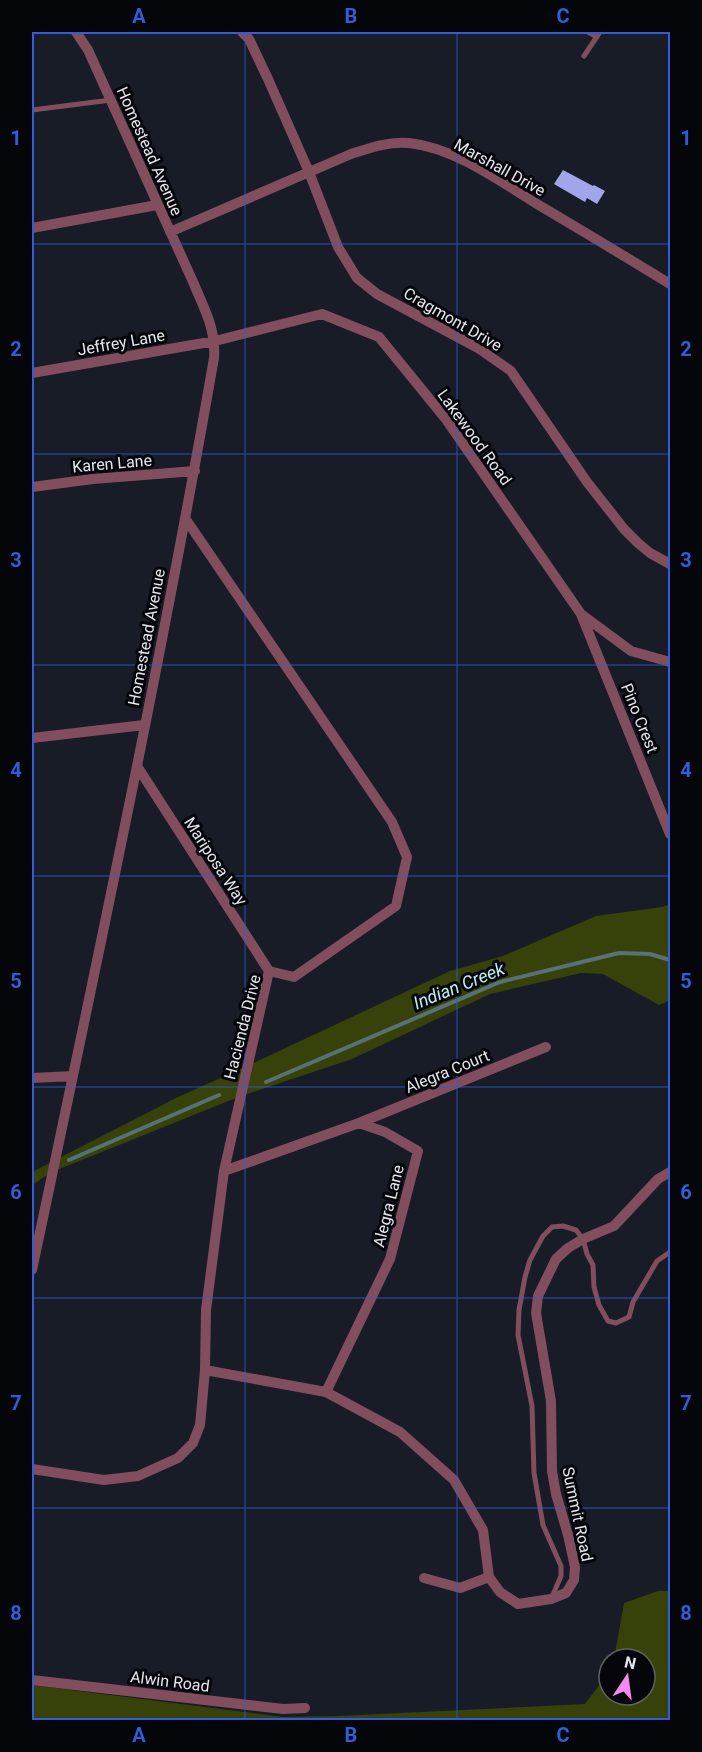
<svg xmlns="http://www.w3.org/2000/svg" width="702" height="1752" viewBox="0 0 702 1752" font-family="Roboto,sans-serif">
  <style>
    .green { fill: #37420b }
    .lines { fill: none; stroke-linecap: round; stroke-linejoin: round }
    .stream { stroke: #587076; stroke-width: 4 }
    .building { fill: #a3a5eb }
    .lane { stroke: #824e5d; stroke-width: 5 }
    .street { stroke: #824e5d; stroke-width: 10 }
    .grid { fill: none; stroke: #315dda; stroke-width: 1.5; stroke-opacity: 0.55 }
    .labels { text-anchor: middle; stroke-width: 6; stroke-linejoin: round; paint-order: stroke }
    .street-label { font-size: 16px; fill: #e3e7ee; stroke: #05060a }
    .water-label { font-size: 18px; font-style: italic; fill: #bbedf6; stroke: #05060a }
    .neatline { fill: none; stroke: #315dda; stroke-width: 2 }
    .grid-label { font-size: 20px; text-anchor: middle; font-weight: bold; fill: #315dda }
  </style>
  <rect width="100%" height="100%" fill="#171c26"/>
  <path class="green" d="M670 904V1000L659 1005 603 974 581 973 490 994 352 1059 241 1096 52 1172 32 1185V1172L176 1098 247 1066 450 971 503 956 596 916 662 907Z
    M658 1591H670V1720H32V1685L283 1717 338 1716 585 1704 609 1672V1695H645V1659H614L624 1603Z"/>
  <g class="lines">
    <path class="stream" d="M266 1082 500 982 619 953 650 954 670 960
      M69 1160 219 1095"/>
  </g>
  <path class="building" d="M563 170 593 186 594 185 605 191 597 204 587 198 585 202 554 184Z"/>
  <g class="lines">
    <path class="lane" d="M588 32 597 37
      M584 56 600 32
      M32 110 111 100
      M552 1597 561 1576V1566L543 1525 534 1473 532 1406 518 1335 519 1310 525 1277 530 1260 543 1236 552 1227 563 1226 576 1230 583 1239 587 1254 593 1265 594 1287 599 1305 608 1321 616 1323 629 1317 633 1302 657 1261 670 1252"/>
    <path class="street" d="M242 32 249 39 268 79 309 172 338 247 357 278 377 294 478 348 511 371 587 482 624 529 638 543 650 553 670 564
      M32 228 157 205
      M170 232 351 154C369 148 389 141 409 143 455 148 498 180 537 204 581 230 626 257 670 284
      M32 373 215 341 322 314 379 337 445 418 581 614 631 651 670 662
      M32 487 93 479 195 471
      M581 614 670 834
      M32 738 144 725
      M137 766 269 971
      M32 1078 73 1076
      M224 1171 359 1123 546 1047
      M32 1270C96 967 161 663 214 358 216 329 205 311 194 284L88 50 76 32
      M205 1370 326 1392 400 1432 454 1480 483 1530 489 1577 500 1592 518 1604 551 1599 566 1593 574 1580 575 1567 568 1535 556 1494 552 1471 551 1401 536 1313 538 1296 556 1259 568 1248 583 1239 614 1226 658 1179 670 1172
      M326 1392 390 1259 418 1151 385 1132 359 1123
      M32 1469 104 1480 138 1476 178 1458 193 1443 200 1425 205 1370 206 1310 224 1171 269 971 294 977 396 906 407 857 392 822 185 518
      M424 1578 460 1588 489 1577
      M32 1680 283 1709 305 1708"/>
  </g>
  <path class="grid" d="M245 32V1720M457 32V1720M32 244H670M32 454H670M32 665H670M32 876H670M32 1087H670M32 1298H670M32 1508H670"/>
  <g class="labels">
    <g class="street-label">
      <text transform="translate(150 151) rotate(66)" y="6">Homestead Avenue</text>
      <text transform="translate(500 167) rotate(29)" y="6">Marshall Drive</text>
      <text transform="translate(453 319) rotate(30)" y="6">Cragmont Drive</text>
      <text transform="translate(121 342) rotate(-10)" y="6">Jeffrey Lane</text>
      <text transform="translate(475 437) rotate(54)" y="6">Lakewood Road</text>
      <text transform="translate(112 463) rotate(-5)" y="6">Karen Lane</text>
      <text transform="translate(146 637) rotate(-79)" y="6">Homestead Avenue</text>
      <text transform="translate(640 718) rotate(68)" y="6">Pino Crest</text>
      <text transform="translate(216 861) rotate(57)" y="6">Mariposa Way</text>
      <text transform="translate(242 1027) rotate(-76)" y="6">Hacienda Drive</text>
      <text transform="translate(447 1071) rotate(-22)" y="6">Alegra Court</text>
      <text transform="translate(388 1206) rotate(-76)" y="6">Alegra Lane</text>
      <text transform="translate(578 1514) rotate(78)" y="6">Summit Road</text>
      <text transform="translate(170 1681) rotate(7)" y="6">Alwin Road</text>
    </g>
    <g class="water-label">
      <text transform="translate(459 986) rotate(-22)" y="6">Indian Creek</text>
    </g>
  </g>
  <rect width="702" height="1752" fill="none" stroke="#05060a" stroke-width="66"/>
  <g transform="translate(627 1677) rotate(13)"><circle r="28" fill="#05060a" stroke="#5e6065" stroke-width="1.5"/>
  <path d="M0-4.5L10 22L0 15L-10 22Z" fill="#f589ef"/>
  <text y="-9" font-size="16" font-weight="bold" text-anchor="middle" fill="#e3e7ee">N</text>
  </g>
  <rect x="33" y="33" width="636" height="1686" class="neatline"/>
  <g class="grid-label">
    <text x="139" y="23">A</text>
    <text x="351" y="23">B</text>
    <text x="563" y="23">C</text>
    <text x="16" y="145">1</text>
    <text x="686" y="145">1</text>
    <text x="16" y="356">2</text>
    <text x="686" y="356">2</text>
    <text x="16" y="567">3</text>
    <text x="686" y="567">3</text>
    <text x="16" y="777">4</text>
    <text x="686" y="777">4</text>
    <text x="16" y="988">5</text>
    <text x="686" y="988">5</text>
    <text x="16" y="1199">6</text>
    <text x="686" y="1199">6</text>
    <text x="16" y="1410">7</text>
    <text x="686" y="1410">7</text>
    <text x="16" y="1620">8</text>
    <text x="686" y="1620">8</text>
    <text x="139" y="1742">A</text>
    <text x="351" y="1742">B</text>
    <text x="563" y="1742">C</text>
  </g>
</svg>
